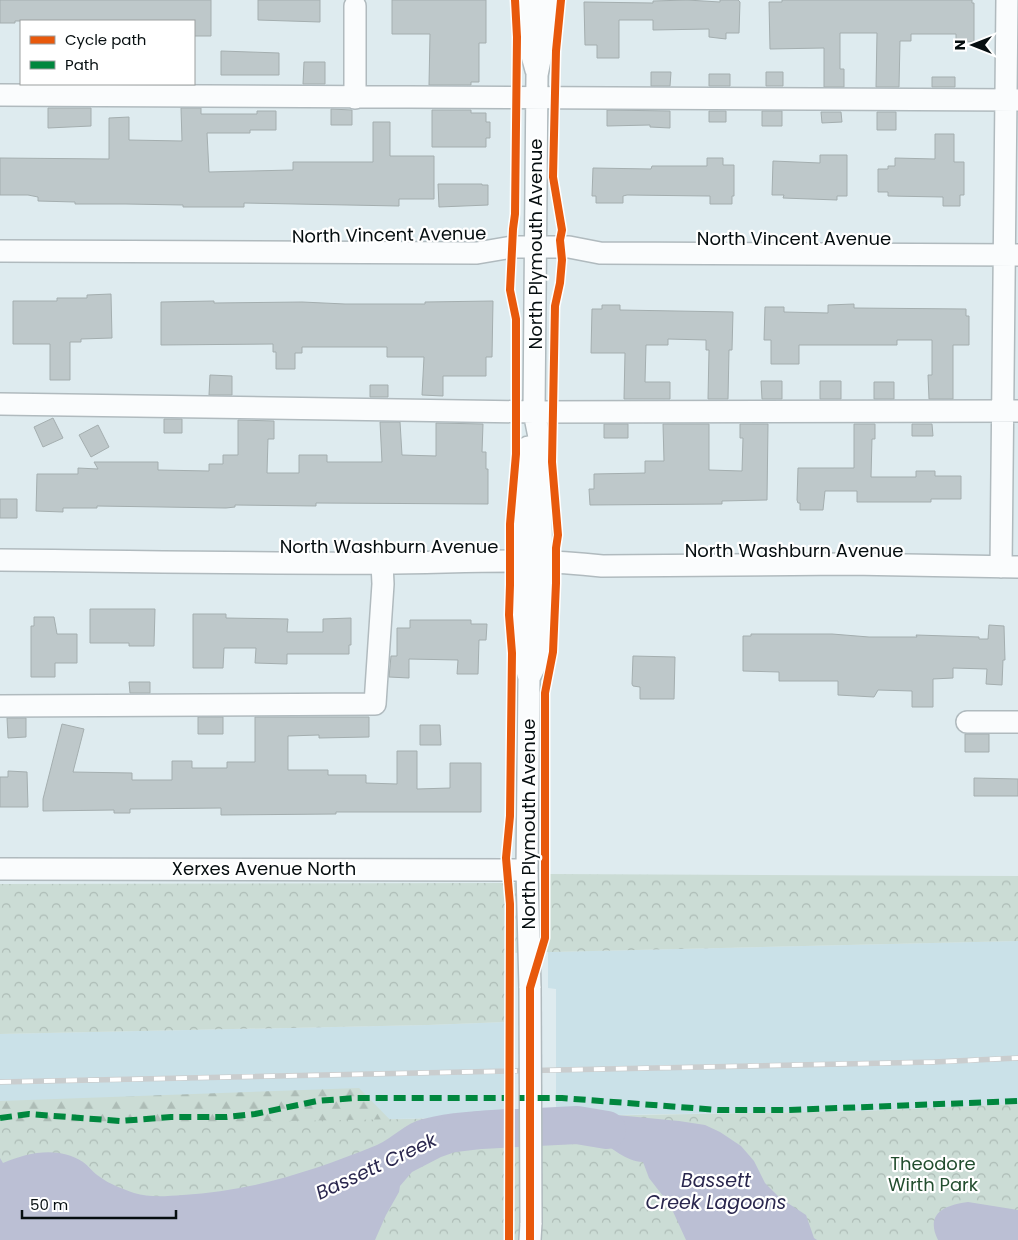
<svg xmlns="http://www.w3.org/2000/svg" width="1018" height="1240" viewBox="0 0 1018 1240" font-family="Poppins,sans-serif">
  <style>
    .built { fill: #cae1e8 }
    .forest { fill: url(#forest-firs) }
    .park { fill: url(#park-crowns) }
    .water { fill: #bbbfd4 }
    .pier { fill: #deebef }
    .lines { fill: none; stroke-linecap: round; stroke-linejoin: round }
    .river { stroke: #bbbfd4; stroke-width: 38 }
    .building { fill: #bec8ca; stroke: #a4aeaf }
    .minor-casing { stroke: #b0babe; stroke-width: 24 }
    .minor { stroke: #fafcfd; stroke-width: 21 }
    .rail-casing { stroke: #cacdce; stroke-width: 5.5 }
    .rail { stroke: #fff; stroke-width: 4; stroke-dasharray: 11; stroke-linecap: butt }
    .minor-bridge-casing { stroke: #b0babe; stroke-width: 24; stroke-linecap: butt }
    .minor-bridge { stroke: #fafcfd; stroke-width: 21 }
    .quiet { stroke: #00873e; stroke-width: 6; stroke-dasharray: 12 6; stroke-linecap: butt }
    .cycleway-casing { stroke: #fff; stroke-width: 11 }
    .cycleway { stroke: #e8590c; stroke-width: 8 }
    .labels { text-anchor: middle; stroke-width: 4.5; stroke-linejoin: round; paint-order: stroke }
    .street-label { font-size: 18px; fill: #060e10; stroke: #fff }
    .park-label { font-size: 18px; fill: #224d2e; stroke: #fff }
    .water-label { font-size: 19px; font-style: italic; fill: #2a274e; stroke: #fff }
  </style>
  <defs>
    <pattern id="forest-firs" width="22" height="20" patternUnits="userSpaceOnUse" patternTransform="scale(1.25)"><rect width="22" height="20" fill="#cbdcd5"/><path d="M5 1l3.5 6h-7zM16 11l3.5 6h-7z" fill="#adbcb6"/></pattern>
    <pattern id="park-crowns" width="20" height="18" patternUnits="userSpaceOnUse" patternTransform="scale(1.25)"><rect width="20" height="18" fill="#cbdcd5"/><path d="M2 6a3 3 0 1 1 6 0M12 15a3 3 0 1 1 6 0" fill="none" stroke="#adbcb6"/></pattern>
  </defs>
  <rect width="100%" height="100%" fill="#deebef"/>
  <path class="built" d="M1018 941V1104L862 1111 556 1116V989L548 988V952Z
    M506 1022V1117L0 1126V1034L428 1025Z"/>
  <path class="forest" d="M359 1088 400 1130 0 1158V1101Z"/>
  <path class="park" d="M549 874 1018 876V941L506 953V1022L428 1025 0 1034V884L548 883Z
    M1018 1104V1240H0V1126L862 1111Z"/>
  <path class="water" d="M506 1109V1144L458 1151 441 1157 412 1172 400 1186 399 1192 386 1215 375 1240H0V1158L3 1163C29 1152 58 1146 83 1162 89 1166 93 1173 100 1177 109 1184 123 1189 134 1193 150 1198 167 1196 183 1195 252 1191 313 1171 377 1145 393 1138 405 1123 423 1119 449 1112 478 1111 506 1109Z
    M556 1112H585L679 1121 705 1125 720 1132 741 1146 754 1161 765 1183 780 1198 806 1215 814 1238 817 1240H686L670 1205 649 1178 643 1162C626 1162 613 1147 599 1142 595 1141 591 1143 587 1142 572 1139 574 1135 556 1138Z
    M968 1202 1018 1210V1240H938C925 1214 944 1205 968 1202Z"/>
  <path class="pier" d="M506 1107 508 1109V1144L506 1146Z"/>
  <g class="lines">
    <path class="river" d="M456 1133 481 1130 577 1125 607 1130"/>
  </g>
  <path class="building" d="M0 0H211V36H194V21H15V23H0Z
    M258 0H320V22L258 20Z
    M392 0H486V43H479V82H471V85H429L430 34H392Z
    M687 0 720 2V0H738L740 2 739 33H726V39L709 37V29L653 30V20H619V58H597V45H585L584 2 653 3V1Z
    M782 0H972V3H974V42L956 41V34H911V41H900L899 87H876L877 33H840V69H844V87H824V48L770 49 769 2H782Z
    M221 51 279 53V75H221Z
    M304 62H325V84H303Z
    M651 72H671L670 86H651Z
    M766 72H783V86H766Z
    M709 74H730V86H709Z
    M932 77H955V87H932Z
    M48 108H91V126L48 128Z
    M181 108H201V114H257V111H276V130H250V133H207L209 172 293 170V162H373V122H390V156H434V199H399V206L244 203V207H183V205L126 204H75V202L38 201V197L28 195H0V158L109 159V118L129 117V140L182 141Z
    M331 109 352 110V125H331Z
    M432 110H471V113H486V122H490V138H486V147H432Z
    M607 110 670 111V128L650 127V125L607 126Z
    M709 111H726V122H709Z
    M762 111H782V126H762Z
    M821 112H841L842 122 822 123Z
    M877 112H896V130H877Z
    M935 134H954V162H964V195H960V206H943V197L888 196V192H878V169H888V166H895V158L935 159Z
    M820 155H847V196H837V200L783 198 784 195H772L773 161 820 163Z
    M707 158H723V165H734V196H732V204H710V196H707L627 195 623 196V203H596V196H592L593 168 651 169 652 166H707Z
    M438 184H482V185H488V205L439 207Z
    M111 294 112 338 81 339V342H70V380H50V344H13V301H57V298H87V295Z
    M214 301V303L302 302 345 304H425V302L493 301 492 357H486V376H443V396L422 395 424 357H387V347H302V353H295V369H276V352H273V344L161 345V302Z
    M854 304V308L966 309V316H969V345H953V399H929L928 375H932V340H897V345H799V364H771V340H764L765 307H784V312L828 313V305Z
    M602 305H620V310L733 312 732 350H729L728 399H708L709 350H706V340L668 339V345H646L645 382H670V399H624L625 353H591L592 309H602Z
    M210 375 232 376V395H209Z
    M761 381H782V399H762Z
    M820 381H841V399H820Z
    M874 382H894V399H874Z
    M370 385H388V397H370Z
    M53 418 63 438 43 447 34 427Z
    M164 419H182V433H164Z
    M238 420 274 421V439H268L267 473H299V455H327V462H382L380 422H400L402 455 436 456V423L483 424 482 452H486V469H488V504L316 503V506L235 505V507L226 508 97 506V508H63V512L36 511 37 474H78V468L98 469 94 462H158V470L209 471V464H223V455H238Z
    M604 424H628V438H604Z
    M663 424H709V470L742 471 743 438H740V424H768L767 500 722 501V504L590 505 589 489H594V474L645 473V461H664Z
    M854 424H875V439H872L871 477H916V471H935V476H961V499H931V502H857V491H825L823 510H800V503H798L797 500 798 468H854Z
    M912 424H932L933 436H912Z
    M98 425 109 447 91 457 79 435Z
    M0 499H17V518H0Z
    M90 609H155L154 646H129V643H90Z
    M193 614H226V618L288 619 287 632H323V619L351 618V645H349V654H287V664L255 663 256 648H224L223 668H193Z
    M34 617H54L57 634H77V663H55V677H31V626H34Z
    M410 620H471V624H487L486 640H479L478 674H457L458 660 409 659V678L389 677 391 656H397V628H410Z
    M989 625 1004 626 1005 660H1003L1002 685 986 684 987 669 953 668V678L933 679V707H912V691L878 690 874 697 838 695V681H779V672L743 671V636H751V634H832L869 637H917L916 635 979 637V639H988Z
    M633 656 675 657 674 699H640V687L633 686 632 684Z
    M129 682H150V693H130Z
    M198 717H223V734H198Z
    M255 717H369V737L319 738V735L288 736V770H328V775H366V783L397 784V751H417V789L450 788V763H481V812H336V814L221 815V808L130 809V813H114V810L43 811V799L62 724 84 729 73 772 132 773V780H172V761H192V768H227V762H255Z
    M7 718H26V737L8 738Z
    M420 725H440L441 745H420Z
    M965 734H989V752H965Z
    M8 771 27 772 28 807H0V777H8Z
    M974 778 1018 779V796H974Z"/>
  <g class="lines">
    <g class="minor-casing">
      <path id="minor" d="M527 0 528 41 536 70
        M0 95 1018 100
        M355 98V6
        M0 251 477 253 512 247H569L600 253 1018 255
        M0 404 534 412 1018 411
        M528 447 522 535 521 586 523 656 529 678 527 870 530 988
        M0 560C128 561 255 564 383 563 456 563 529 557 602 566L850 564 1018 567
        M1001 567 1007 0
        M529 678 539 657 542 586 540 442 534 412 537 75 544 40 546 0
        M0 706 375 704 383 584 382 563
        M967 722H1018
        M0 869 527 870
        M530 1240 531 1223"/>
    </g>
    <use href="#minor" class="minor"/>
    <g class="rail-casing">
      <path id="rail" d="M0 1082 934 1062 1018 1058"/>
    </g>
    <use href="#rail" class="rail"/>
    <g class="minor-bridge-casing">
      <path id="minor-bridge" d="M530 988 531 1223"/>
    </g>
    <use href="#minor-bridge" class="minor-bridge"/>
    <path class="quiet" d="M0 1118 29 1114 120 1121 171 1117H227L255 1114 317 1101 354 1098H562L718 1110H789L1018 1101"/>
    <g class="cycleway-casing">
      <path id="cycleway" d="M509 1240 510 904 506 858 510 816 512 653 509 615 510 585V524L516 454V319L510 290 513 229 515 214 517 37 515 0
        M530 1240V988L545 938V693L553 652 556 583V548L558 535 552 462 555 306 560 283 562 260 560 240 562 230 553 177 556 51 561 0"/>
    </g>
    <use href="#cycleway" class="cycleway"/>
  </g>
  <g class="labels">
    <g class="street-label">
      <text transform="translate(389 235) rotate(-1)" y="6">North Vincent Avenue</text>
      <text x="794" y="245">North Vincent Avenue</text>
      <text transform="translate(536 244) rotate(-90)" y="6">North Plymouth Avenue</text>
      <text x="389" y="553">North Washburn Avenue</text>
      <text x="794" y="557">North Washburn Avenue</text>
      <text transform="translate(529 824) rotate(-90)" y="6">North Plymouth Avenue</text>
      <text x="264" y="875">Xerxes Avenue North</text>
    </g>
    <g class="park-label">
      <text x="933" y="1170">Theodore<tspan x="933" dy="21">Wirth Park</tspan></text>
    </g>
    <g class="water-label">
      <text transform="translate(376 1166) rotate(-25)" y="7">Bassett Creek</text>
      <text x="716" y="1187">Bassett<tspan x="716" dy="22">Creek Lagoons</tspan></text>
    </g>
  </g>
  <rect x="20" y="20" width="175" height="65" fill="#ffffff" stroke="#9b9f9f"/>
  <rect x="30" y="36" width="25" height="8" fill="#e8590c" stroke="#9b9f9f"/>
  <text x="65" y="45" font-size="15" fill="#060e10">Cycle path</text>
  <rect x="30" y="61" width="25" height="8" fill="#00873e" stroke="#9b9f9f"/>
  <text x="65" y="70" font-size="15" fill="#060e10">Path</text>
  <g transform="translate(973 45) rotate(270)" stroke="#ffffff" stroke-width="4" paint-order="stroke">
  <path d="M0-4L9 19L0 12L-9 19Z" fill="#060e10"/>
  <text y="-8" font-size="14" font-weight="bold" text-anchor="middle" fill="#060e10">N</text>
  </g>
  <path d="M22 1210v8h154v-8" fill="none" stroke="#060e10" stroke-width="2.5"/>
  <text x="30" y="1210" font-size="15" fill="#060e10" stroke="#ffffff" stroke-width="4" paint-order="stroke">50 m</text>
</svg>
